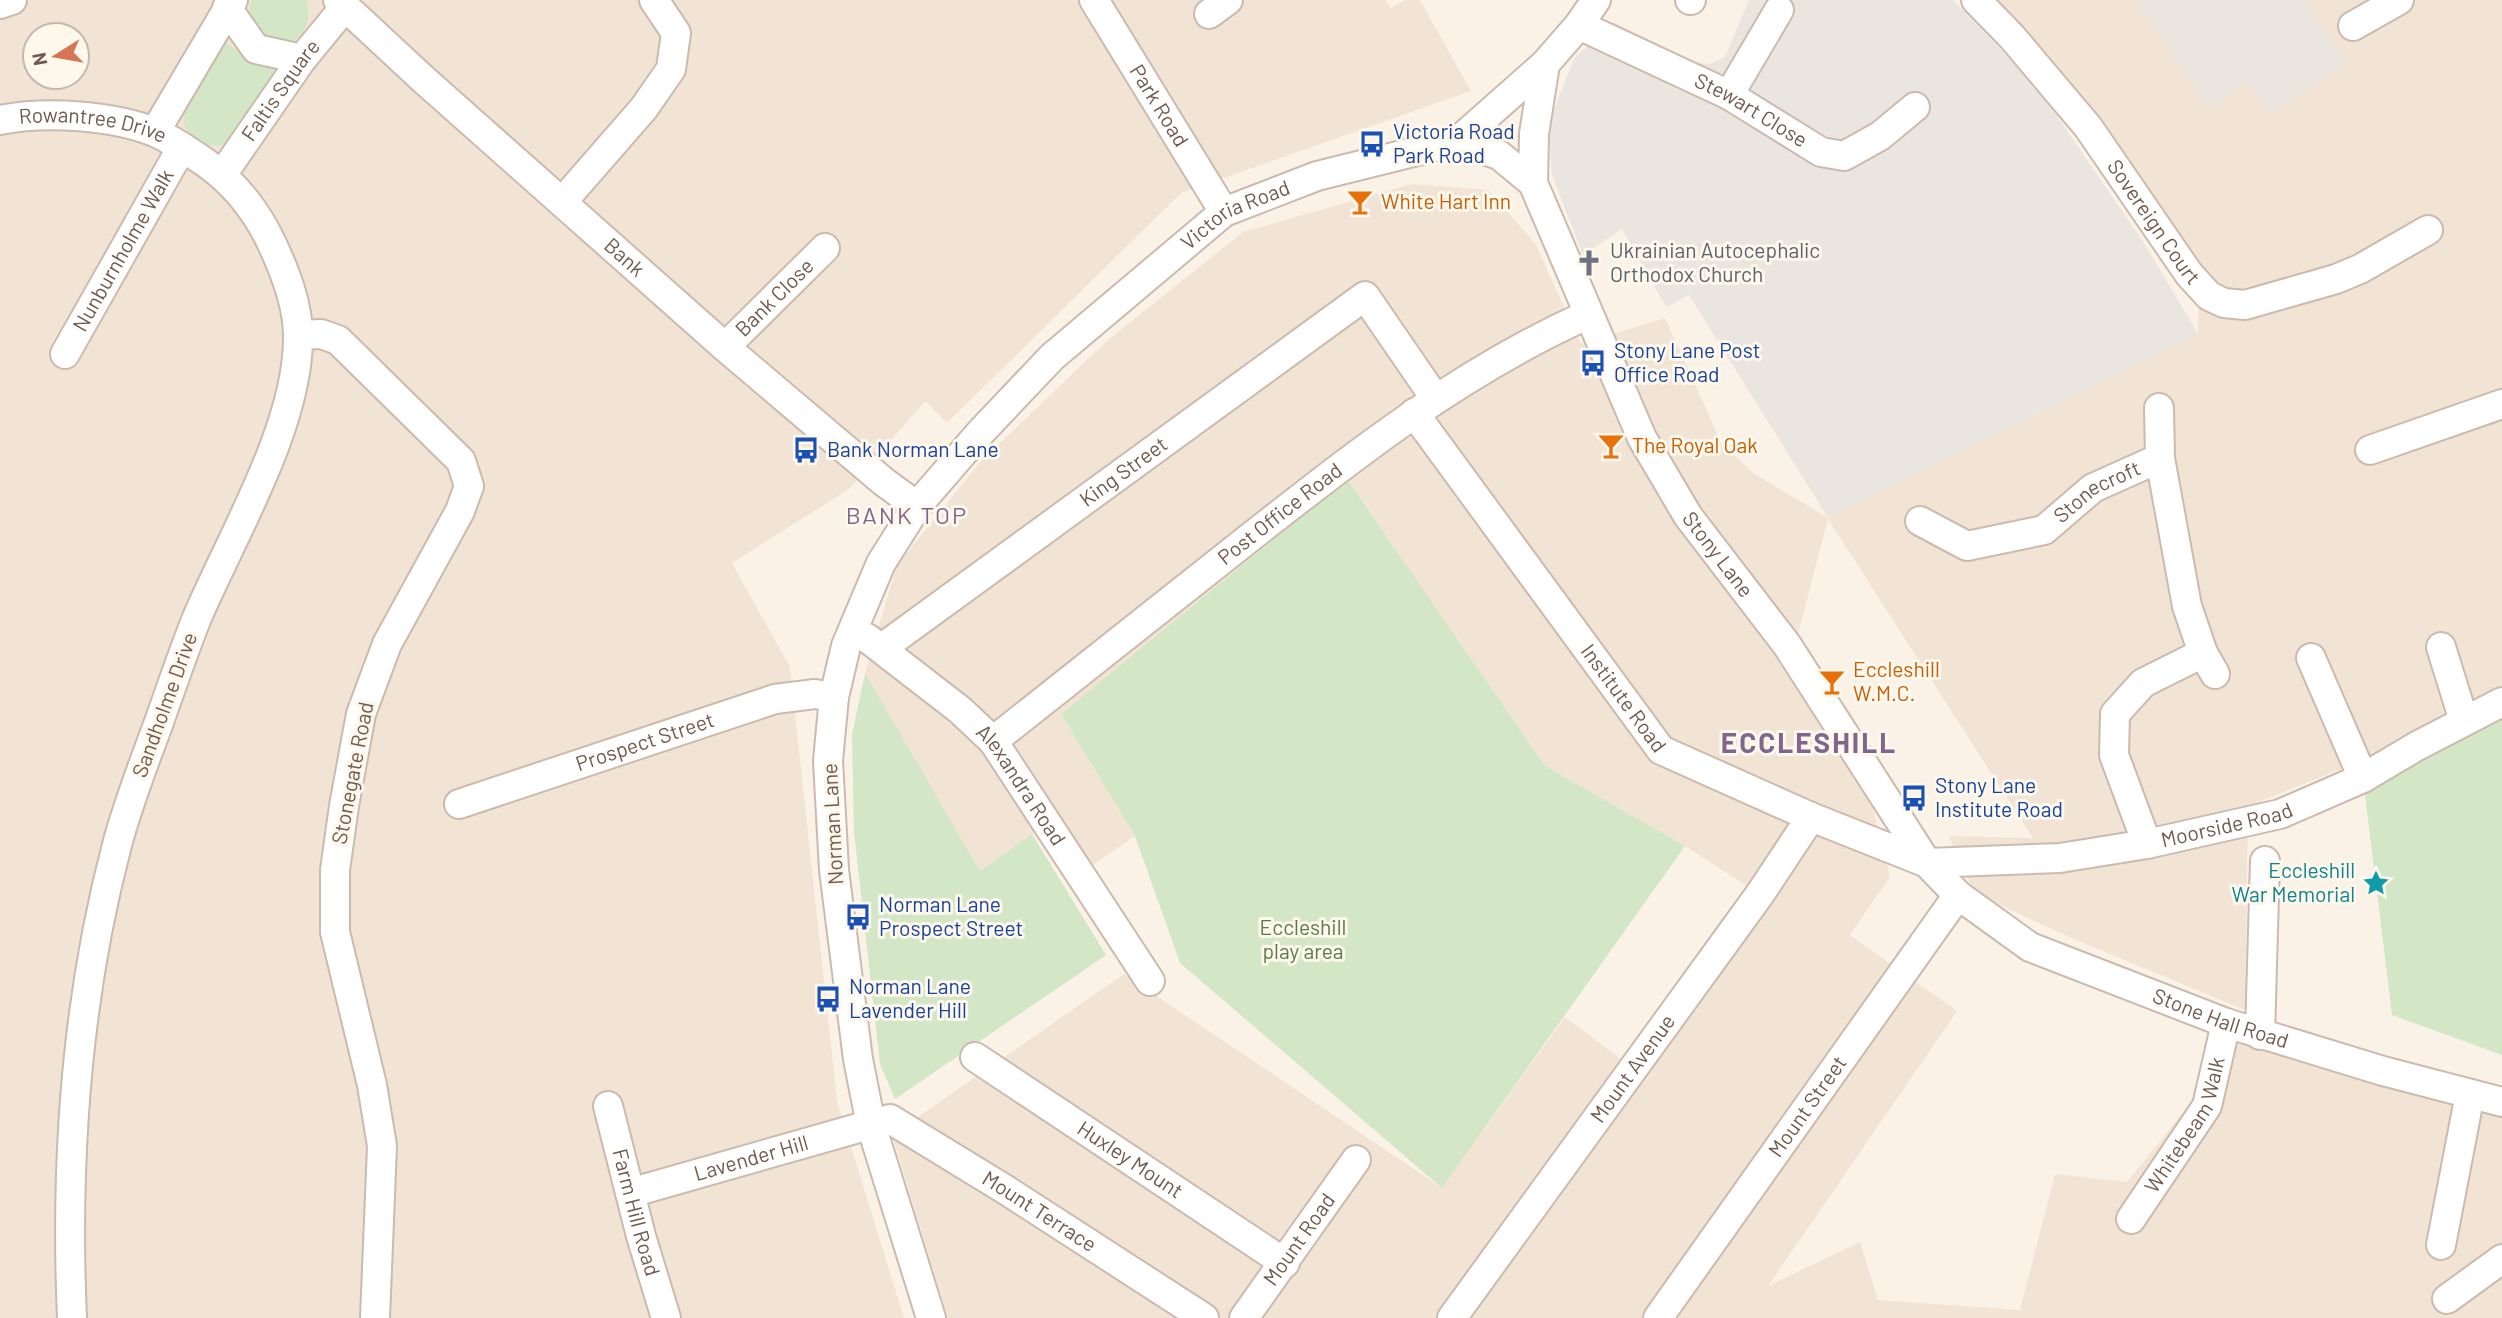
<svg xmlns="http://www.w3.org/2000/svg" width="2502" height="1318" viewBox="0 0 2502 1318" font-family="Barlow,sans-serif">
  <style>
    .residential { fill: #f1e4d5; fill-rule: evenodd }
    .industrial { fill: #ebe5e0 }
    .green { fill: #d3e6c6 }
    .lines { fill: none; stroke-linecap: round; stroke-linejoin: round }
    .minor-casing { stroke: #cbbaad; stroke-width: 32 }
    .minor { stroke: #fff; stroke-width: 28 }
    .labels { text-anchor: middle; stroke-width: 6; stroke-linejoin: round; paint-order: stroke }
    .street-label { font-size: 21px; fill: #715a4d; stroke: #fdf7ec }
    .transit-label { font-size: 21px; fill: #164399; stroke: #fdf7ec; text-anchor: start }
    .food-label { font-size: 21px; fill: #c56008; stroke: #fdf7ec; text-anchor: start }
    .worship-label { font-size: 21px; fill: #5b616d; stroke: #fdf7ec; text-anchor: start }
    .culture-label { font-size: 21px; fill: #0d838f; stroke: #fdf7ec; text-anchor: end }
    .park-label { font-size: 21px; fill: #587b49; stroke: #fdf7ec }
    .quarter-label { font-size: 24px; letter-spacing: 2px; fill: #80668d; stroke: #fdf7ec }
    .district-label { font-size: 28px; font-weight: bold; letter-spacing: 2px; fill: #80668d; stroke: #fdf7ec }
  </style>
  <rect width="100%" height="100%" fill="#faf2e6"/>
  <path class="residential" d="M0 0H1386L1391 8 1405 0H1420L1471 91 1181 193 947 423 925 401 849 489 732 563 790 667 837 1101 904 1318H0ZM35 35H77V77H35Z
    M1994 0H2136L2135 1 2210 108 2249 81 2345 64 2304 0H2502V689L2369 758 2248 806 2245 1010 2069 937 1991 901 1970 883 1949 836 2033 838 1828 519 1800 626 1790 678 1873 809 1890 877 1850 935 1957 1011 1768 1286 1860 1242 1878 1300 2020 1310 2055 1174 2127 1182 2239 1044 2502 1118V1318H948L892 1135 1124 974 1442 1188 1565 1017 1633 1068 1759 894 1685 846 1545 766 1347 479 1061 714 1135 836 1091 866 1058 815 980 872 865 673 897 565 982 460 1108 340 1243 232 1411 184 1488 190 1535 243 1581 344 1665 318 1722 444 1753 473 1828 518 2198 334 2199 276 2108 129Z"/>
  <path class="industrial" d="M1749 0H1953L2040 91 2144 243 2198 334 1828 518 1689 295 1666 307 1622 229 1583 255 1552 175 1549 138 1554 109 1574 59 1613 22 1694 62 1710 64 1725 57Z
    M2136 0H2304L2346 64 2269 115 2249 81 2209 108 2135 1Z"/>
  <path class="green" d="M251 0H306C313 18 305 41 284 44 277 45 269 41 262 39L248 14Z
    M225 42 258 65 280 70 229 143C216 147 204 147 193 138 164 113 209 65 225 42Z
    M1347 479 1545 766 1685 846 1442 1188 1180 963 1135 836 1061 714Z
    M865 673 980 871 1032 834 1106 955 895 1099 880 1064 854 832 852 735Z
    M2502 702V1055L2392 1015 2363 778Z"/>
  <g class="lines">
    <g class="minor-casing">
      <g id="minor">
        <path id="s1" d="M338 0 423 79 725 347 884 482 917 506"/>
        <path id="s2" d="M1094 0 1224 212"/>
        <path d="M1690 0H1691"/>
        <path id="s3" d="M1976 0 2012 37 2088 127 2189 274 2209 296 2224 303 2245 305 2336 279 2360 269 2428 230"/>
        <path d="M0 4 12 0"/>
        <path d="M227 8 256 49 302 59"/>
        <path d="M1209 14 1228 0"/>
        <path id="s4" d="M1579 25 1729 95 1821 152 1844 156 1880 136 1915 107"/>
        <path d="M2353 26 2399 0"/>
        <path d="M1729 95 1779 10"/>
        <path id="s5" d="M0 120C46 111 113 115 157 133 174 141 190 152 206 163 237 185 258 213 273 246 286 274 298 305 298 336 299 426 231 537 196 620 183 653 171 688 159 722 144 763 128 803 117 845 76 1000 65 1159 72 1318"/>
        <path d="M155 132 233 0"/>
        <path id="s6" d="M1458 141 1499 155 1533 183 1642 438 1688 516 1787 645 1927 863 1958 895 2030 947 2226 1023 2383 1071 2502 1102"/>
        <path id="s7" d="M222 175 302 59 344 8"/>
        <path d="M1533 183 1534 134 1545 64"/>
        <path d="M563 201 644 108 671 69 676 33 654 0"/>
        <path d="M298 335 321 334 338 340 461 461 469 486 460 511 387 644 361 714 344 806 335 870V932L372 1085 382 1146 375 1318"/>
        <path id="s8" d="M725 347 825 248"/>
        <path id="s9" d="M65 354 182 147"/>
        <path d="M2159 408 2160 458 2187 606 2203 653 2215 674"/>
        <path id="s10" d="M1414 413 1661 750 1811 817 1927 863 2060 858 2147 844 2280 814 2363 778 2417 746 2502 702"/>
        <path d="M2370 450 2502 404"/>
        <path id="s11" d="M1920 521 1967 546 2044 530 2093 488 2160 458"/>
        <path id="s12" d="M867 638 960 710 993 741 1150 981"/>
        <path d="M2441 647 2464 721"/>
        <path id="s13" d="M882 648 1365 296 1435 398"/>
        <path d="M2311 658 2363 778"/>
        <path id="s14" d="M993 741C1076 675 1159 609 1243 543 1352 457 1460 372 1587 315"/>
        <path id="s15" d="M459 804 775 699 815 694 834 697"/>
        <path d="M2147 844 2114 755 2115 714 2143 683 2203 653"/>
        <path d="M2260 1035 2265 861"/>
        <path id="s16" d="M975 1057 1285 1263"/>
        <path id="s17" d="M608 1106 641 1236 666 1318"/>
        <path id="s18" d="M630 1193 890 1119 1006 1190 1204 1318"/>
        <path id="s19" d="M2131 1219 2207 1106 2226 1023"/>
        <path d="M2441 1245 2470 1094"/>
        <path d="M2447 1299 2502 1259"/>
        <path id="s20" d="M931 1318 871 1125 858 1059 834 870 828 761 834 697 846 646 881 563 917 506 980 433 1052 357 1224 212 1317 176 1458 141 1545 64 1579 25 1596 0"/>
        <path id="s21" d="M1244 1318 1356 1160"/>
        <path id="s22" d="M1452 1318 1760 894 1811 817"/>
        <path id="s23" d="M1658 1318 1958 895"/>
      </g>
    </g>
    <use href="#minor" class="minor"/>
  </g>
  <defs>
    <g id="bus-bare" transform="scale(2.1)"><path d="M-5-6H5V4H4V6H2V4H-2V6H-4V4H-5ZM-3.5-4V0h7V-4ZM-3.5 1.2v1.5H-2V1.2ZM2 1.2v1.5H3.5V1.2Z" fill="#1a4fb4" stroke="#fdf7ec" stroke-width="2.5" paint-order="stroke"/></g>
    <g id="bar-bare" transform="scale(2.1)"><path d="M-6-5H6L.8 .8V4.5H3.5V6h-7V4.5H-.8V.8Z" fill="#e8710a" stroke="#fdf7ec" stroke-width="2.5" paint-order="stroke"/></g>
    <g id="church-bare" transform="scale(2.1)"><path d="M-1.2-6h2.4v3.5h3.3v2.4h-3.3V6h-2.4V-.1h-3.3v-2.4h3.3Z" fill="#6b7280" stroke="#fdf7ec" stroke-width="2.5" paint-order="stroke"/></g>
    <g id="sight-bare" transform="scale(2.1)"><path d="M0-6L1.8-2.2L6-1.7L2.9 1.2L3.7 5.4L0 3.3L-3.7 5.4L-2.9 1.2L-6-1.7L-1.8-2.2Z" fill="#0f9aa8" stroke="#fdf7ec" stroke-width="2.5" paint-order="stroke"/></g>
  </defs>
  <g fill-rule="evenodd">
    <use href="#bus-bare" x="1372" y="144"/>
    <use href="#bar-bare" x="1360" y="202"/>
    <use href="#church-bare" x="1589" y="263"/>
    <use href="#bus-bare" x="1593" y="363"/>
    <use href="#bar-bare" x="1611" y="446"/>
    <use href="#bus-bare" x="806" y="450"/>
    <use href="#bar-bare" x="1832" y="682"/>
    <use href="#bus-bare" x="1914" y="798"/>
    <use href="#sight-bare" x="2376" y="883"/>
    <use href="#bus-bare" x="858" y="917"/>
    <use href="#bus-bare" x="828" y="999"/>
  </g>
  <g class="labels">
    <g class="street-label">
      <text dy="7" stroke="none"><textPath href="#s7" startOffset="103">Faltis Square</textPath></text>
      <text dy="7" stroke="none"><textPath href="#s2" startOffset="124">Park Road</textPath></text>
      <text dy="7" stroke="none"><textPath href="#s4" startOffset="192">Stewart Close</textPath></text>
      <text dy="7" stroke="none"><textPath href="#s5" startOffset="94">Rowantree Drive</textPath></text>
      <text dy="7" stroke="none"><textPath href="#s20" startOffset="1278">Victoria Road</textPath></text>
      <text dy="7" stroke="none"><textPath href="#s3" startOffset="285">Sovereign Court</textPath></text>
      <text dy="7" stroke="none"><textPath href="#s9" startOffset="119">Nunburnholme Walk</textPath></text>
      <text dy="7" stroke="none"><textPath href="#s1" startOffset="385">Bank</textPath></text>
      <text dy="7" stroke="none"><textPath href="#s8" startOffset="70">Bank Close</textPath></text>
      <text dy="7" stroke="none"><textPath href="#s13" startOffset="299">King Street</textPath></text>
      <text dy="7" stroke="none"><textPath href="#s11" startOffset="198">Stonecroft</textPath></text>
      <text dy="7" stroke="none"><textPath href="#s14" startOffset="366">Post Office Road</textPath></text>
      <text dy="7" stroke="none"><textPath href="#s6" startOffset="504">Stony Lane</textPath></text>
      <text dy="7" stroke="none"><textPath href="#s10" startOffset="354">Institute Road</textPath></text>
      <text transform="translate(165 705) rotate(-70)" y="7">Sandholme Drive</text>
      <text dy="7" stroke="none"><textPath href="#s15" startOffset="196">Prospect Street</textPath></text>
      <text transform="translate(353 773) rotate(-79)" y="7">Stonegate Road</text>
      <text dy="7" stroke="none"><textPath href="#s12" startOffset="215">Alexandra Road</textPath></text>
      <text transform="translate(833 824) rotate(-93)" y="7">Norman Lane</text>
      <text dy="7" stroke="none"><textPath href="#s10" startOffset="1010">Moorside Road</textPath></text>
      <text dy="7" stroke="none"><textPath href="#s6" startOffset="1214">Stone Hall Road</textPath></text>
      <text dy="7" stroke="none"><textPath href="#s22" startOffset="308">Mount Avenue</textPath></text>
      <text dy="7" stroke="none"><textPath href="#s23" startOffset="259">Mount Street</textPath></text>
      <text dy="7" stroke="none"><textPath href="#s19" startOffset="110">Whitebeam Walk</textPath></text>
      <text dy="7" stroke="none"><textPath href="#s18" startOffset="126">Lavender Hill</textPath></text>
      <text dy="7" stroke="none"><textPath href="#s16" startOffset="186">Huxley Mount</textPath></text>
      <text dy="7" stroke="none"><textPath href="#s17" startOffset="110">Farm Hill Road</textPath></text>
      <text dy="7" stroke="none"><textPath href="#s18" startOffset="446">Mount Terrace</textPath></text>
      <text dy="7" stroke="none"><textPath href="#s21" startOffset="96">Mount Road</textPath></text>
    </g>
    <g class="transit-label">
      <text x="1393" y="139">Victoria Road<tspan x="1393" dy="24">Park Road</tspan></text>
      <text x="1614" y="358">Stony Lane Post<tspan x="1614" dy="24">Office Road</tspan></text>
      <text x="827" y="457">Bank Norman Lane</text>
      <text x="1935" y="793">Stony Lane<tspan x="1935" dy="24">Institute Road</tspan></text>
      <text x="879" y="912">Norman Lane<tspan x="879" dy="24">Prospect Street</tspan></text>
      <text x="849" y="994">Norman Lane<tspan x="849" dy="24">Lavender Hill</tspan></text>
    </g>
    <g class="food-label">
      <text x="1381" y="209">White Hart Inn</text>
      <text x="1632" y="453">The Royal Oak</text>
      <text x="1853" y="677">Eccleshill<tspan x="1853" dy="24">W.M.C.</tspan></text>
    </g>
    <g class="worship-label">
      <text x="1610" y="258">Ukrainian Autocephalic<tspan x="1610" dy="24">Orthodox Church</tspan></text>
    </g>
    <g class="culture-label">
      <text x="2355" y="878">Eccleshill<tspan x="2355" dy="24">War Memorial</tspan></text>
    </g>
    <g class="park-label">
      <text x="1303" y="935">Eccleshill<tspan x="1303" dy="24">play area</tspan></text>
    </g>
    <g class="quarter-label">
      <text x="907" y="524">BANK TOP</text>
    </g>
    <g class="district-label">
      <text x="1809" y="753">ECCLESHILL</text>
    </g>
  </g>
  <g transform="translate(56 56) rotate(259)"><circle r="33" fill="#fdf7ec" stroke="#c5b8ac" stroke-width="2"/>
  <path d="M0-5L12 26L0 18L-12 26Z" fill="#d87557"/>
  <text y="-10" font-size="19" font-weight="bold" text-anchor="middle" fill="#715a4d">N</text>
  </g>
</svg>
